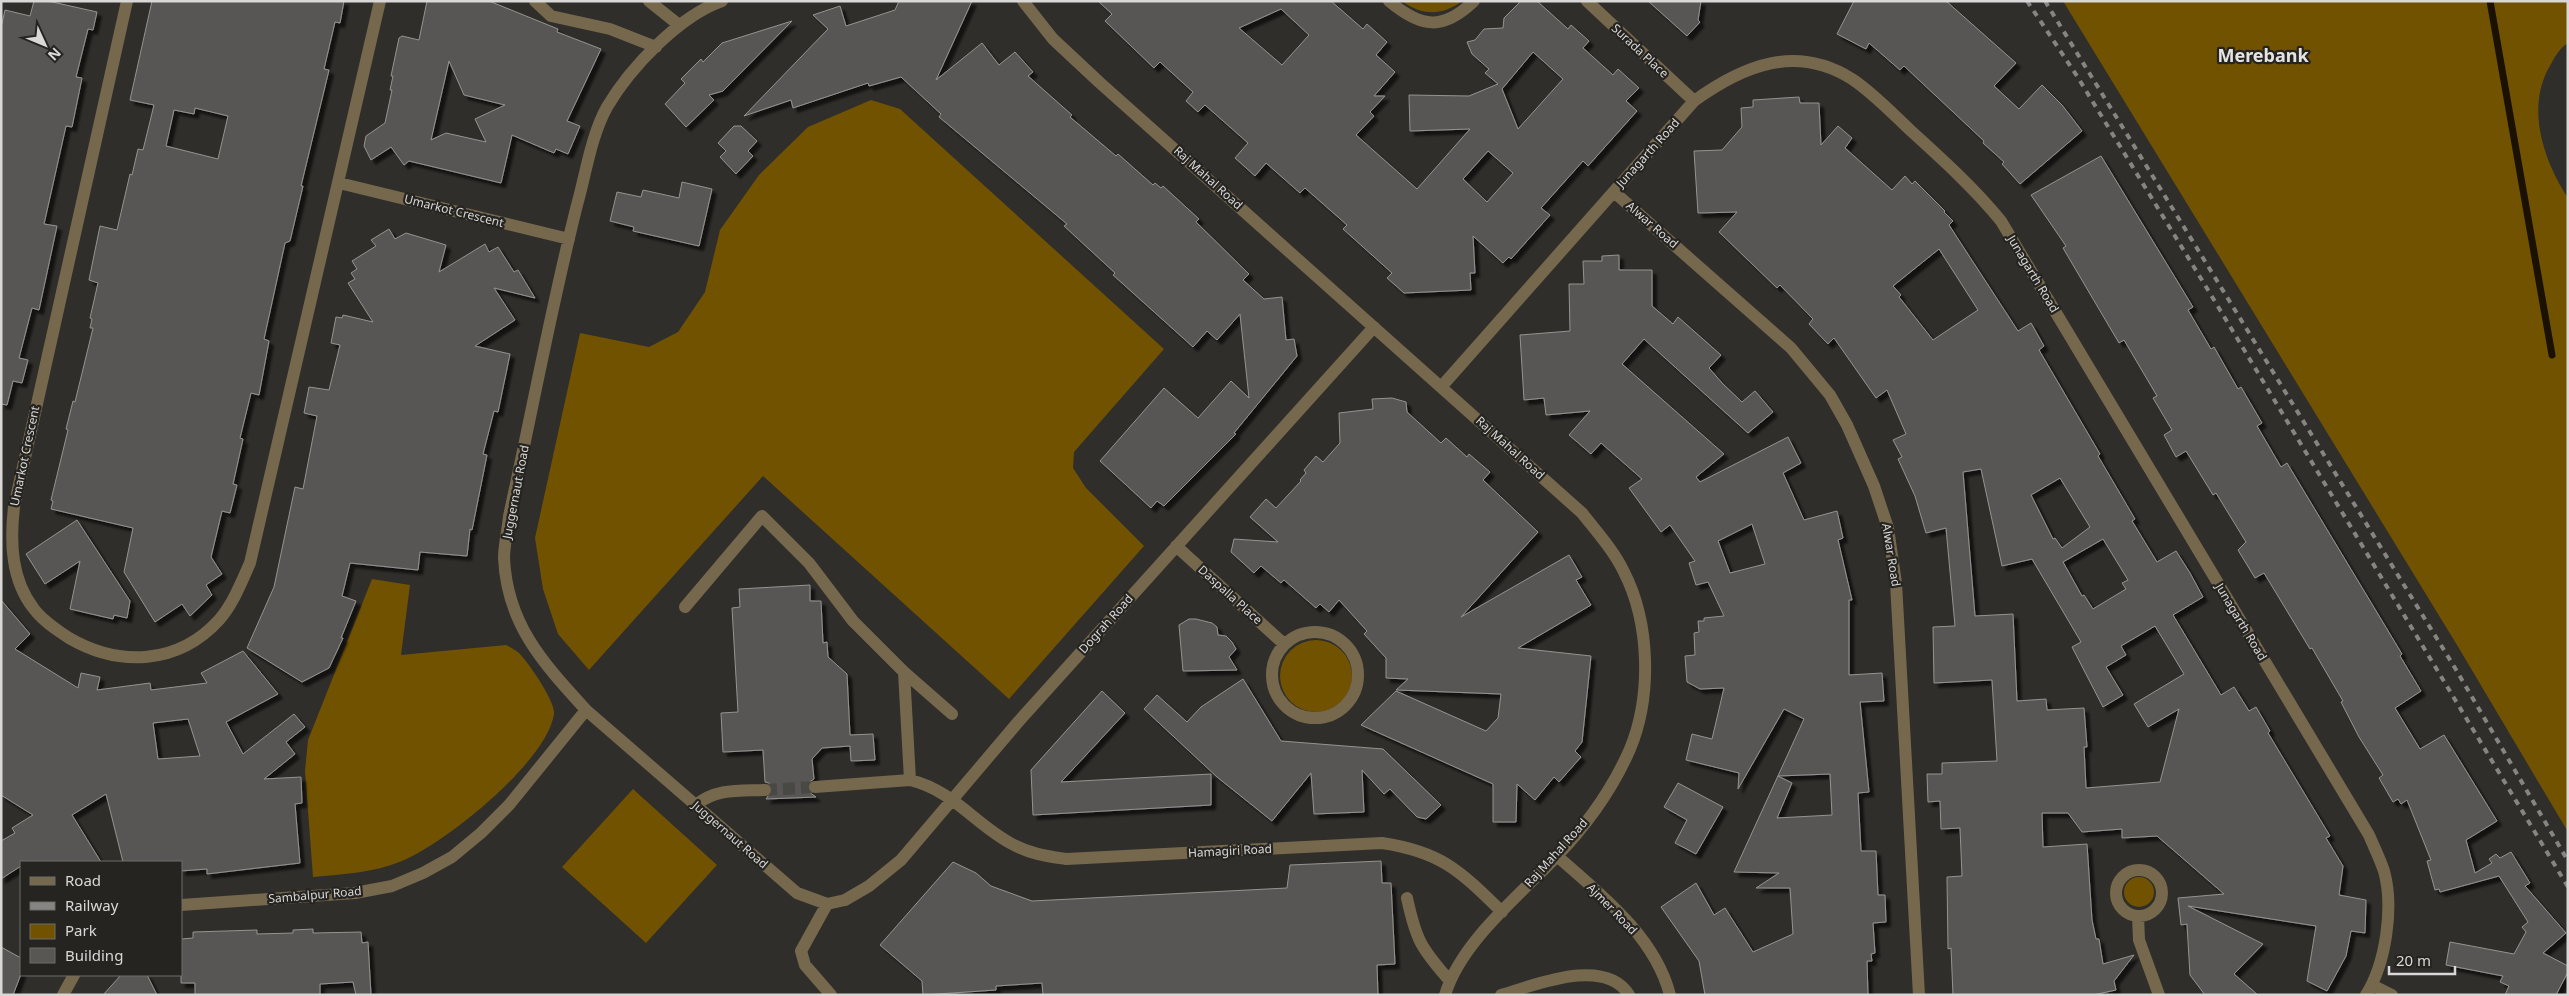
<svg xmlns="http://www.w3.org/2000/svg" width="2569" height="996" viewBox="0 0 2569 996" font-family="'Noto Sans',sans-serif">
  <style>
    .green { fill: #715200 }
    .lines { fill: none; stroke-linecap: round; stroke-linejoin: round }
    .stream { stroke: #1b1100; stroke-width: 7 }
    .building { fill: #585754; stroke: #949390; fill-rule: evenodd; filter: url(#shadow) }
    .minor-tunnel { stroke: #484845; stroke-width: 12; stroke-dasharray: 12 6; stroke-linecap: butt }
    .minor { stroke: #76684d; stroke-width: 12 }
    .rail { stroke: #868583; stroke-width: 4; stroke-dasharray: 6 6; stroke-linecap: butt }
    .labels { text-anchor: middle; stroke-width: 4.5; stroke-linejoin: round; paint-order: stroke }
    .street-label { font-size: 12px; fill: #d9d8d7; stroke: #252421 }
    .district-label { font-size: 18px; font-weight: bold; fill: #e5e4e1; stroke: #252421 }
  </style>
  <defs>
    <filter id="shadow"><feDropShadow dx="4.5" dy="4.5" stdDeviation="1" flood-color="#0009"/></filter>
  </defs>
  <rect width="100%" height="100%" fill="#2f2e2b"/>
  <path class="green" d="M1402 1H1462C1442 16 1422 16 1402 1Z
    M2063 1H2568V43C2559 49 2556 55 2551 64 2525 106 2543 160 2568 198V832L2457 645Z
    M871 100 900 109 1164 349 1074 452 1073 468 1086 488 1144 546 1009 699 763 476 589 670 558 634 543 589 535 538 580 333 649 347 678 332 705 292 720 230 759 175 808 127Z
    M372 579 410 585 401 655 506 645C510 647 515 650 519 653 528 662 556 702 554 714 547 762 445 843 402 861 373 873 343 874 313 877L305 771 308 740Z
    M1280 676a36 36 0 1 1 72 0a36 36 0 1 1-72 0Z
    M633 789 717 865 646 943 562 867Z
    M2124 892a15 15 0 1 1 30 0a15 15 0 1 1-30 0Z"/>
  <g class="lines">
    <path class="stream" d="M2490 1 2552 355"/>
  </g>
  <path class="building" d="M34 1H48L97 12 93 30 88 29 76 77 82 78 72 127 66 126 44 224 57 226 39 310 32 308 19 358 28 360 22 383 13 381 7 405 1 404V28L5 10 30 16Z
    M152 1H344L340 23 335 22 324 69 329 70 301 186H303L290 241 285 243 264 339 269 341 259 395 251 393 240 438 243 439 233 484 237 485 230 513 222 511 211 557 222 574 206 585 212 595 190 616 182 604 155 622 124 572 133 528 51 509 53 501 51 500 68 430 66 429 73 401 75 402 93 328H90L92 319 90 318 98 283 89 280 100 226 117 230 130 174 132 175 138 149 143 150 154 105 130 100ZM195 108 228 116 218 159 166 146 174 110 194 114Z
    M427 1H489L558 29 557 32 601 49 567 121 580 126 568 154 556 149 554 153 512 135 501 183 409 161 404 165 391 147 371 160 364 146 366 136 385 123 392 90H390L393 76H391L399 38 402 36 419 40ZM449 61 464 95 505 105 475 119 486 142 446 133 431 140Z
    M899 1H972L936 80 982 43 999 65 1015 52 1033 72 1028 76 1072 115 1070 117 1116 156 1118 154 1153 185 1155 183 1161 188 1163 186 1199 219 1196 222 1249 274 1243 280 1264 299 1282 297 1286 340 1294 339 1297 356 1234 433 1236 434 1164 506 1157 501 1151 508 1100 461 1164 388 1198 418 1231 381 1249 398 1240 314 1217 340 1207 331 1193 347 1113 275 1115 273 1064 226 1067 224 939 117 941 114 901 77 869 86 868 83 793 108 791 100 744 116 828 29 813 15 840 6 846 26 895 10Z
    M1098 1H1331L1363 29 1367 24 1387 42 1376 55 1395 72 1374 96H1385L1370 112 1374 116 1356 135 1417 189 1470 129 1410 131 1409 95 1469 96 1498 84 1485 73 1489 69 1472 54 1467 42 1475 40 1484 29 1503 28 1504 18 1521 1H1537L1568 29 1571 25 1589 41 1583 48 1613 75 1618 69 1639 88 1626 101 1637 111 1588 166 1583 161 1541 208 1550 215 1511 259 1509 257 1503 263 1473 236 1475 273H1470L1471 290 1404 293 1387 278 1392 273 1343 229 1347 225 1305 188 1300 193 1266 163 1255 176 1235 158 1248 143 1205 105 1198 112 1186 101 1193 92 1160 62 1154 68 1105 21 1112 14ZM1281 9 1309 35 1282 65 1239 28ZM1533 52 1563 79 1518 129 1502 89ZM1488 151 1513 173 1487 202 1463 179Z
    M1648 1H1701L1698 20 1700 22 1687 36Z
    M1854 1H1946L2016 63 1994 86 2019 109 2042 85 2062 105 2082 131 2020 184 2002 164 2004 162 1983 143 1984 141 1904 66 1900 70 1869 43 1866 49 1837 34Z
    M792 21 723 91 709 95 714 100 686 127 665 104 685 83 681 79 701 59 703 62 722 43Z
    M1799 97 1800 103H1819L1821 145 1838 126 1852 138 1845 148 1892 190 1905 176 1912 184 1915 181 1945 211 1944 212 1953 221 1949 225 2018 331 2031 323 2044 346 2039 350 2100 454 2098 456 2135 519 2132 521 2157 562 2176 551 2190 573 2203 597 2173 615 2221 695 2234 687 2249 711 2256 707 2270 731 2268 733 2330 836 2326 838 2343 866 2339 895 2366 900 2365 933 2351 931 2346 956 2327 991 2307 981 2316 926 2188 906 2263 944 2234 974 2258 995H2205L2190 975 2187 924 2181 925 2178 898 2224 894 2157 836 2122 838V829L2082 832 2068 813H2042L2043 847 2087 844 2092 920 2096 939H2099L2103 964 2134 955 2114 981 2116 990 2093 995H1953L1951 948 1948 949 1947 877 1962 876 1960 828 1941 829 1940 801 1928 802 1927 774H1942V763L1997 761 1992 680 1934 683 1933 627 1955 626 1946 528 1926 533 1915 496 1898 459 1902 457 1893 440 1906 434 1887 390 1876 398 1834 338 1828 344 1809 324 1813 319 1780 285 1777 288 1719 232 1737 212 1698 213 1694 151 1722 150 1742 127 1741 108 1753 107V100ZM1939 249 1978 310 1933 340 1899 297 1901 295 1893 286ZM1981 469 2002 566 2032 559 2081 642 2072 647 2103 707 2123 695 2106 667 2126 655 2121 646 2155 626 2184 674 2134 704 2148 727 2179 709 2160 782 2086 788 2084 747H2087L2084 708 2047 710 2046 699 2017 701 2013 614 1975 616 1963 472ZM2060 478 2090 527 2062 548 2055 538 2053 539 2031 495ZM2103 539 2128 580 2122 583 2126 589 2093 609 2084 595 2082 596 2063 562Z
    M734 126H741L757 141 748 151 753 156 736 174 720 157 726 151 718 143Z
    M2101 156 2193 307 2188 310 2211 349 2214 347 2238 389 2241 387 2262 423 2257 426 2281 467 2287 463 2402 654 2400 656 2421 691 2395 708 2420 749 2444 735 2497 821 2466 840 2475 873 2492 863 2489 859 2496 854 2500 858 2511 852 2530 883 2525 886 2566 933 2543 953 2568 966V972L2556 995H2505L2509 986 2500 982 2503 976 2446 965 2450 942 2514 954 2526 932 2522 927 2528 922 2499 876 2440 892 2439 889 2435 890 2427 861 2431 860 2407 800 2401 804 2398 799 2393 802 2379 778 2383 775 2359 737 2341 702 2343 701 2312 648 2310 649 2264 573 2255 578 2238 550 2246 542 2216 493 2213 495 2186 451 2176 457 2164 435 2172 430 2153 398 2157 396 2124 340 2119 343 2063 248 2066 246 2031 195Z
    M682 182 712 189 699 246 633 231 634 227 610 221 617 192 641 197 643 190 679 198Z
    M389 229 395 239 406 233 446 245 439 272 485 244 489 252 498 247 514 272 518 270 535 298 494 288 515 320 475 346 510 354 498 412 494 411 483 454 487 455 472 530 470 529 467 556 420 552 418 570 350 563 342 596 356 601 341 638H343L329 668 302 682 247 648 274 587 295 487 303 489 317 416 304 413 309 387 329 390 340 345 331 343 336 317 342 318 343 315 373 322 348 283 355 279 351 273 357 269 352 261 376 246 371 240Z
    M1619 255V270H1652V306L1673 324 1678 317 1721 355 1709 368 1723 384 1742 402 1755 391 1773 412 1748 433 1644 339 1622 364 1724 454 1696 477 1700 482 1788 437 1801 463 1783 473 1804 520 1837 511 1843 538 1838 540 1852 600H1849V675L1882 673 1884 701 1860 702 1869 792 1858 793 1861 851H1876L1878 895H1885L1886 922 1873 923 1875 953 1871 954 1872 961H1867L1868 995H1705L1699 961 1661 907 1696 883 1714 915 1725 908 1753 952 1793 934 1790 888H1756L1779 873 1734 872 1804 719 1784 709 1738 789 1739 773 1686 760 1692 734 1712 739 1724 688 1700 689 1687 682 1685 656 1695 655 1694 633 1699 632 1698 621H1704V618L1724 616 1708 582 1696 585 1689 563 1695 561 1670 525 1661 532 1629 488 1642 479 1601 443 1591 454 1569 435 1590 411 1546 415 1544 398 1524 400 1520 335 1570 331 1569 284H1584L1583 261H1602V256ZM1752 524 1765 564 1730 573 1718 541ZM1830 774 1832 815 1777 818 1792 783 1778 776Z
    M1392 398 1406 402 1407 412 1441 443 1446 438 1467 457 1469 454 1490 472 1483 480 1538 532 1461 617 1569 555 1582 577 1576 580 1591 605 1518 648 1591 656 1582 742 1575 751 1581 757 1559 782 1554 777 1535 800 1517 784 1516 822H1493V784L1361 725 1396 691 1486 731 1498 718 1501 694 1396 690 1408 679 1386 678V658L1364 634 1367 631 1339 600 1329 612 1320 604 1316 608 1284 580 1281 583 1261 566 1254 573 1231 552 1234 539 1278 542 1250 517 1266 499 1276 508 1301 481 1300 480 1306 473 1304 470 1316 456 1323 462 1340 443 1339 413 1373 409 1372 399Z
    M77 520 130 601 127 618 114 615 113 619 70 609 80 561 45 584 26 554Z
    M810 585V601H821L823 643 827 642 828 657 847 674 850 735 873 734 875 760 851 761 850 746 822 748 812 759 814 779 808 783 807 787 809 792 816 797 766 799 773 789 769 783 765 782 763 750 723 752 721 713 738 712 732 608 740 607 739 589Z
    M1 600 30 634 15 649 78 688 81 673 100 677 97 690 150 683 151 690 207 683 201 673 243 651 278 694 226 722 243 754 294 714 305 727 286 742 295 754 264 779 301 777 302 803 295 804 300 863 207 874V869L181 871V862H123L106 794 72 815 101 862H21V866L1 879V841L15 833 12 828 33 815 1 795ZM188 719 200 756 158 759 153 723Z
    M1189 619H1196L1212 623 1217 627 1218 635 1226 636 1232 642 1236 649 1229 657 1237 670 1183 671 1179 625Z
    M1243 679 1281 741 1383 749 1441 805 1426 819 1417 817 1390 789 1384 794 1362 770 1364 812 1314 814 1311 773 1272 821 1217 777 1144 709 1157 695 1187 722 1201 707Z
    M1102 691 1125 713 1061 782 1211 774V805L1033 815 1031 770Z
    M1678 783 1723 807 1696 854 1675 843 1687 820 1664 807Z
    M1381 861 1382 883H1391L1395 964 1377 965 1378 995H1043L1042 983 996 986V990L923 995 922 981 880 945 953 862 976 873 991 886 1032 901 1287 888 1290 865Z
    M313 929V933L361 932 362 943 368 942 371 995H356L353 982 320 984V995H195V983H181V939L193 938V932L257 930V934L293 933V930Z
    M1 947 21 958V974L13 995H1Z
    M121 975H147L157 995H103Z"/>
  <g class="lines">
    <path class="minor-tunnel" d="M765 790 815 787"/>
    <path class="minor" d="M127 1 14 507C10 542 11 580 34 609 43 621 57 630 69 638 119 667 178 665 219 620 233 604 241 583 250 563L380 1
      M535 1 551 16 610 29 656 47
      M649 1 679 25
      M722 1C679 16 630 68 607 107 591 136 586 173 577 205 551 308 532 412 509 516 508 529 504 545 504 558 507 625 544 664 586 710L797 893 827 904 845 900 869 886 901 860 1019 721 1374 327
      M1023 1 1053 39 1099 82 1582 513C1597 532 1614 551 1624 572 1650 623 1652 696 1630 749 1613 788 1585 827 1555 858 1518 897 1461 942 1445 995
      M1389 1C1421 28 1443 31 1474 1
      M1587 1 1694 101
      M339 183 569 239
      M1614 192 1791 348 1830 395 1847 425 1874 486 1888 528 1896 583 1919 995
      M1442 386 1694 101C1744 65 1796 44 1852 79 1873 93 1892 113 1910 130 1942 159 1974 188 2001 221L2369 835C2374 847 2380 859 2384 871 2394 907 2386 963 2366 995
      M1176 546 1284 644
      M685 607 762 516 809 563 853 621 904 672 910 780
      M1272 675a43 43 0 1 1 86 0a43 43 0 1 1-86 0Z
      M904 672 952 714
      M815 787 910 780C955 791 976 826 1014 845 1031 854 1047 856 1066 859L1382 843C1442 852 1460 871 1502 912
      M696 805C716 788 740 791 765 790
      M1557 856C1600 894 1655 936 1670 995
      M2116 893a23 23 0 1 1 46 0a23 23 0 1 1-46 0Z
      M1407 898C1416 940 1421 948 1449 980
      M827 904 801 951 805 965 831 995
      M181 905 355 893 392 886 423 873 452 857 481 833 509 805 586 710
      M2138 916 2139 940 2159 995
      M2372 985 2392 995
      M63 995 74 975
      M1501 995C1535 985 1605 956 1629 995"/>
    <path class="rail" d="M2027 1 2077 76 2208 290 2568 887
      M2045 1 2455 668 2568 861"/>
  </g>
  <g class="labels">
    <g class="street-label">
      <text transform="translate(1640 51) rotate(43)" y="4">Surada Place</text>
      <text transform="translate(1648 153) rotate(-48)" y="4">Junagarth Road</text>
      <text transform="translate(1208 178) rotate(42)" y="4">Raj Mahal Road</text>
      <text transform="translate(454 211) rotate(14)" y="4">Umarkot Crescent</text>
      <text transform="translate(1652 225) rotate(41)" y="4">Alwar Road</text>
      <text transform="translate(2033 274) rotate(59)" y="4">Junagarth Road</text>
      <text transform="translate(1510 448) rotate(42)" y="4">Raj Mahal Road</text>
      <text transform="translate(25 456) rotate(-78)" y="4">Umarkot Crescent</text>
      <text transform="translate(516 492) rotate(-79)" y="4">Juggernaut Road</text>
      <text transform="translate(1891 555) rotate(81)" y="4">Alwar Road</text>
      <text transform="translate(1230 595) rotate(42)" y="4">Daspalla Place</text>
      <text transform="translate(2241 622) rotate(59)" y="4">Junagarth Road</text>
      <text transform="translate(1106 624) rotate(-48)" y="4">Dograh Road</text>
      <text transform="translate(730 835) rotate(41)" y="4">Juggernaut Road</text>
      <text transform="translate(1230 851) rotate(-3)" y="4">Hamagiri Road</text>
      <text transform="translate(1556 853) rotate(-48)" y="4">Raj Mahal Road</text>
      <text transform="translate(315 895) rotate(-5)" y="4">Sambalpur Road</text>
      <text transform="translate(1612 909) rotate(46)" y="4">Ajmer Road</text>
    </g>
    <g class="district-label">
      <text x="2263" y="62">Merebank</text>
    </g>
  </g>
  <rect width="2569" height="996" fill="none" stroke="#d9d8d7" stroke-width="5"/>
  <rect x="20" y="861" width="162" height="115" fill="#252421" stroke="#6d6c6a"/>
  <rect x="30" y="877" width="25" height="8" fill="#76684d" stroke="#6d6c6a"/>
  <text x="65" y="886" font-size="15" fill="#d9d8d7">Road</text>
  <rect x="30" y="902" width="25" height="8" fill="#868583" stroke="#6d6c6a"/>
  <text x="65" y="911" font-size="15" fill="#d9d8d7">Railway</text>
  <rect x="30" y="924" width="25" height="15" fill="#715200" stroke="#6d6c6a"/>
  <text x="65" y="936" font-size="15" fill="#d9d8d7">Park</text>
  <rect x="30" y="948" width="25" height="15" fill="#585754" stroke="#6d6c6a"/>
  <text x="65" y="961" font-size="15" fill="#d9d8d7">Building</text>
  <g transform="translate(45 45) rotate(134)" stroke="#252421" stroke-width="4" paint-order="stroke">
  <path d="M0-4L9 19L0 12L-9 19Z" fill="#d9d8d7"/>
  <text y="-8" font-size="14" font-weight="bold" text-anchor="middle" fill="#d9d8d7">N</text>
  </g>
  <path d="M2389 966v8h66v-8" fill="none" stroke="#d9d8d7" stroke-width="2.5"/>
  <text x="2396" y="966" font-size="15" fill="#d9d8d7" stroke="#252421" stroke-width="4" paint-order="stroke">20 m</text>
</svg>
